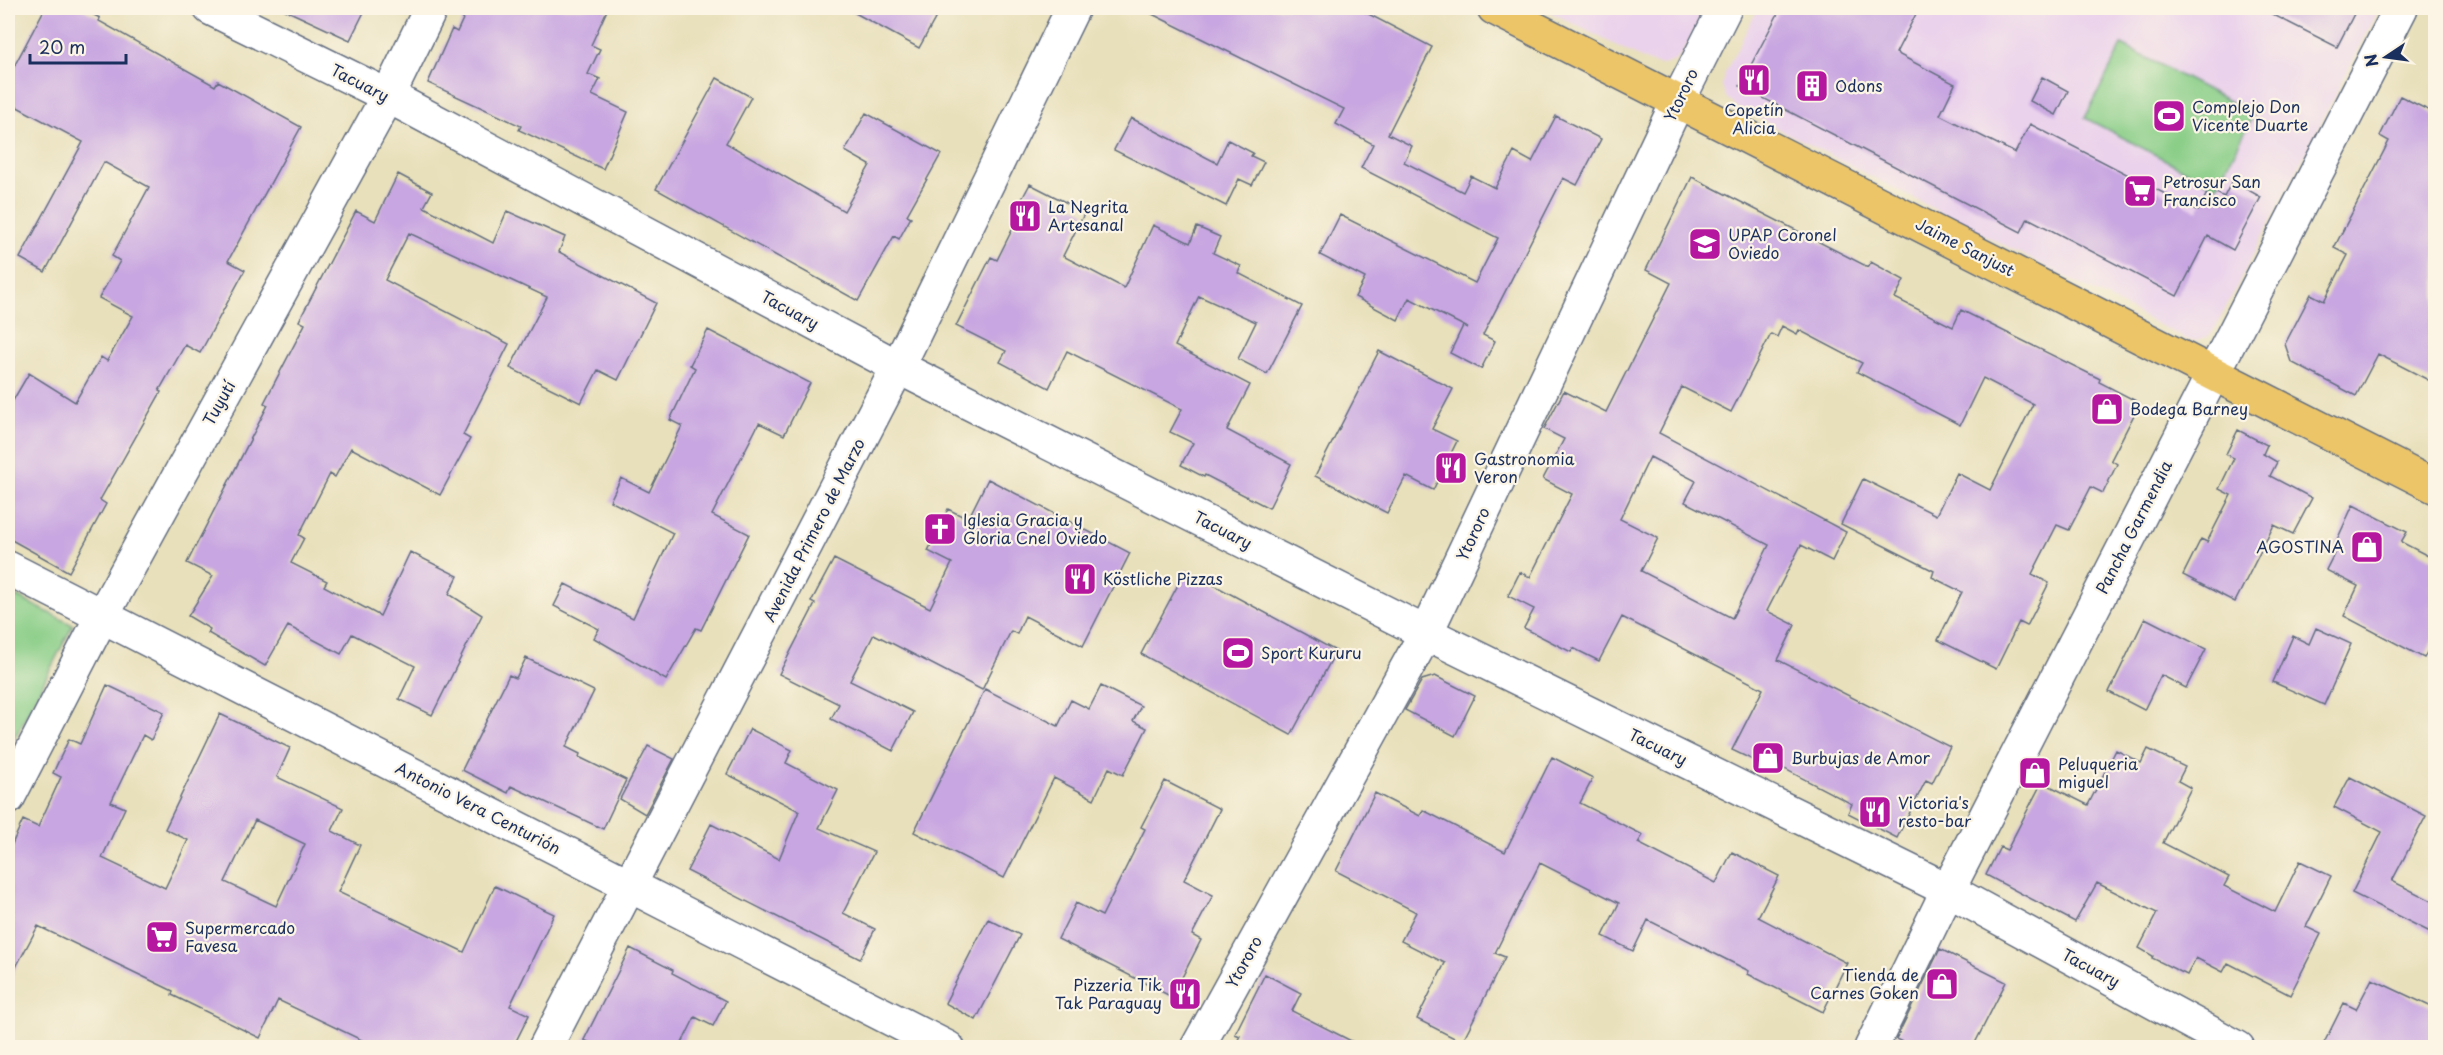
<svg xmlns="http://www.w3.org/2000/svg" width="2443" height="1055" viewBox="0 0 2443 1055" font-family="'Playpen Sans',sans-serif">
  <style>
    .built { fill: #ead1ec }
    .green { fill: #8ace88; stroke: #527e73; stroke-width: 1.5 }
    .building { fill: #c8a6e1; fill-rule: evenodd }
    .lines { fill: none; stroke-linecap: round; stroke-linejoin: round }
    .minor-casing { stroke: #636d7f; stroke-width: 36 }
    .major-casing { stroke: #636d7f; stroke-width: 36 }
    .minor { stroke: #fff; stroke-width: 33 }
    .major { stroke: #ecc569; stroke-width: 33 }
    .labels { text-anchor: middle; stroke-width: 4.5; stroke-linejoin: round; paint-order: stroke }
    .street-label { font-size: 16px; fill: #1b2f5e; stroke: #fcf5e5 }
    .poi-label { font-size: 16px; fill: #1b2f5e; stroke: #fcf5e5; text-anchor: start }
  </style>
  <rect width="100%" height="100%" fill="#fcf5e5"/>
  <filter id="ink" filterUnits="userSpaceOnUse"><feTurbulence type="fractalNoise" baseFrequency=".0167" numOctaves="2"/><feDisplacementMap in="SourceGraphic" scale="12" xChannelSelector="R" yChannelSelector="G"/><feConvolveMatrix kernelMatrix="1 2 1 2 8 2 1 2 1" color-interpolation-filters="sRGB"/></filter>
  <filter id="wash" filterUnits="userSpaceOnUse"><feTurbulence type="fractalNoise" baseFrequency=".008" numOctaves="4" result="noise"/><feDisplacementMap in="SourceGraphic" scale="24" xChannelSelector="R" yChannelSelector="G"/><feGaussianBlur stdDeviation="1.35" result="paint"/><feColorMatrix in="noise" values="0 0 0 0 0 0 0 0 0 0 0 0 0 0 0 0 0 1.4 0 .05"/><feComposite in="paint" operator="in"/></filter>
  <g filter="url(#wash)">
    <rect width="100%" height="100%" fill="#e8e0bb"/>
    <path class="built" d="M1542 8H1706L1683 52 1675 61 1663 65 1651 63Z
      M1758 8H2380L2216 327 2208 337 2196 341 2184 338 1735 106 1726 97 1722 85 1725 73Z"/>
    <path class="green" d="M2122 45 2254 114 2217 187 2085 118Z
      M8 592 73 625 8 751Z"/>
    <g id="blocks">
      <path class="building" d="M45 8H80L100 18 99 21 215 86 218 81 301 127 228 261 245 270 200 353 185 345 159 391 161 392 100 500 106 504 69 572 8 538V409L29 373 75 402 101 357 107 361 133 316 99 298 120 261 112 256 149 187 104 162 45 272 20 258 83 142 8 102V78Z
        M281 8H366L350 40Z
        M468 8H608L591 45 600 49 588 74 600 79 592 95 628 112 603 169 519 130 521 126 428 83 452 29 457 32Z
        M846 8H941L919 48Z
        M1140 8H1357L1432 47 1388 134 1412 146 1404 162 1463 192 1471 176 1495 188 1514 152 1532 162 1556 116 1601 139 1577 185 1563 178 1483 335 1495 341 1481 369 1450 353 1463 326 1468 328 1409 298 1398 320 1355 297 1365 278 1320 255 1340 215 1475 283 1498 238 1361 168 1373 144 1336 124 1344 109Z
        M1781 8H1919L1896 53 1955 84 1940 115 2015 153 2030 124 2198 211 2209 189 2224 197 2232 181 2261 197 2233 250 2208 236 2177 296 2028 218 2021 232 1740 86Z
        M2260 8H2357L2337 47Z
        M2042 77 2068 91 2056 115 2030 101Z
        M717 78 751 97 726 143 844 211 870 165 845 151 866 113 941 154 907 215 911 217 899 239 894 236 858 301 656 189Z
        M2400 96 2436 114V384L2378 354 2356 396 2291 362 2285 344 2311 294 2324 301 2348 255 2334 248 2389 141 2380 136Z
        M1131 118 1217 163 1228 140 1253 153 1251 156 1264 162 1252 185 1239 179 1226 206 1114 150Z
        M398 174 432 192 424 207 493 243 507 211 565 237 559 252 656 303 618 380 598 370 581 403 510 368 547 297 409 233 385 280 509 344 463 435 470 439 440 495 351 448 335 477 330 474 299 535 304 538 291 563 327 581 324 586 380 616 410 552 458 576 449 594 482 615 432 715 399 699 415 666 352 634 341 654 288 626 265 666 208 633 210 629 188 616 213 576 187 563 268 405 264 403 305 324 299 321 356 211 375 221Z
        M1692 177 1868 267 1871 262 1904 280 1895 298 1953 327 1961 310 2100 379 2099 382 2140 403 2111 460 2117 464 2103 493 2091 487 2069 530 2057 525 2032 574 2049 583 2027 626 2019 622 1996 669 1938 640 1962 592 1932 577 1934 571 1841 524 1863 479 1936 515 1957 473 1990 490 2033 404 1983 378 1960 425 1857 372 1862 363 1799 330 1797 334 1782 326 1777 337 1771 334 1731 412 1682 387 1659 433 1846 532 1832 561 1801 545 1767 611 1795 625 1778 660 1950 747 1932 783 1926 780 1897 838 1848 813 1852 804 1758 755 1755 761 1732 750 1763 689 1622 617 1599 661 1573 648 1571 652 1524 628 1534 609 1508 596 1520 572 1530 577 1572 494 1543 479 1564 439 1544 429 1564 391 1606 412 1671 283 1646 270ZM1650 457 1696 481 1685 502 1769 545 1732 618 1641 571 1658 538 1620 519Z
        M1030 184 1085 212 1063 256 1124 288 1153 225 1190 243 1197 227 1220 237 1213 253 1241 266 1238 273 1302 306 1267 374 1238 359 1256 322 1199 296 1175 346 1250 385 1227 430 1291 464 1269 508 1205 475 1204 477 1181 465 1193 443 1170 432 1182 409 1067 351 1049 388 1000 362 1006 351 956 326 991 257 997 260 1020 214 1015 212Z
        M708 330 810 383 784 435 759 423 712 515 749 534 701 630 696 628 666 680 594 638 599 629 554 606 565 584 633 618 673 533 610 501 621 478 649 492 682 426 670 420 695 368 690 365Z
        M1379 351 1453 389 1432 429 1457 441 1433 490 1406 476 1387 513 1315 476Z
        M2238 430 2267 445 2263 454 2277 462 2270 476 2312 498 2293 534 2274 525 2235 602 2183 575 2201 539 2207 542 2231 495 2219 489 2234 458 2226 454Z
        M988 479 1130 553 1083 646 1025 616 1017 634 1011 631 982 690 874 634 850 681 913 712 893 751 831 719 839 704 779 674 815 604 811 602 834 559 930 608 952 563 928 551 948 509 968 519Z
        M2353 505 2407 532 2401 542 2436 560V635L2424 658 2344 616 2358 586 2326 570 2334 554 2331 553Z
        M1186 570 1336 651 1291 735 1141 654Z
        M2145 618 2206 649 2186 688 2161 675 2144 710 2109 692Z
        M2316 628 2351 644 2324 705 2273 682 2293 636 2309 644Z
        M526 658 594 691 566 747 580 754 579 757 626 780 603 829 511 786 508 793 462 770 509 675 516 678Z
        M1435 676 1475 696 1455 736 1405 710 1422 680Z
        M107 685 164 712 151 740 143 735 111 802 125 808 102 858 165 888 188 840 165 829 220 714 290 748 277 777 343 808 332 831 360 845 338 892 464 952 495 886 554 914 510 1006 529 1015 513 1047H376L278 1000 260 1038 172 995 173 991 38 926 8 982V853L23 820 38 827 61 777 53 773 69 739 80 744ZM255 820 305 844 276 906 225 882Z
        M1101 686 1141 706 1133 721 1147 728 1123 775 1109 768 1094 799 1054 778 1004 878 914 832 985 689 1058 726 1071 700 1089 709Z
        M750 729 792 750 786 763 838 790 819 828 874 852 843 913 875 929 860 959 687 871 711 824 779 859 799 811 727 774Z
        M648 746 674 759 645 814 620 799Z
        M2148 749 2185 767 2178 781 2191 788 2163 843 2229 877 2224 886 2275 912 2300 861 2331 876 2306 927 2321 934 2290 995 2228 963 2223 972 2196 958 2187 975 2152 958 2153 956 2139 948 2157 913 2097 883 2075 922 1986 875 2000 847 2007 850 2042 782 2088 805 2116 750 2141 763Z
        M1552 757 1593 778 1580 803 1643 835 1638 843 1716 883 1732 852 1779 876 1758 917 1847 963 1823 1012 1748 974 1749 971 1648 920 1633 951 1603 936 1619 903 1540 863 1495 953 1505 957 1462 1042 1417 1019 1445 963 1401 941 1416 912 1336 871 1375 793 1420 816 1423 810 1505 852Z
        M2350 777 2426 816 2392 881 2436 903V935L2352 893 2382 832 2334 807Z
        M1165 781 1220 809 1184 880 1213 895 1192 935 1201 940 1172 997 1058 939 1076 903 1102 916 1145 829 1141 827Z
        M988 919 1020 935 976 1020 945 1003Z
        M630 948 673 970 672 973 726 1001 713 1026 695 1017 680 1047H599L584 1040Z
        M1940 949 2006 982 1973 1047H1912L1896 1039Z
        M1265 974 1301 993 1292 1011 1363 1047H1234L1240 1036 1235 1034Z
        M2372 979 2436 1009V1047H2322L2344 1003 2356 1009Z"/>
    </g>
  </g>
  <g filter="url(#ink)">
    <use href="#blocks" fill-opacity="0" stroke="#636d7f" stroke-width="1.5"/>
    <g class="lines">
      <g class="minor-casing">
        <path id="minor" d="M210 8 388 96 898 367 1426 633 1948 890 2238 1048
          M8 568 948 1048
          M8 798 102 616 388 96 431 8
          M545 1048 898 367 1073 8
          M1197 1048 1426 633 1678 101 1725 8
          M1871 1048 1948 890 2401 8"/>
      </g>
      <g class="major-casing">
        <path id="major" d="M1494 8 2436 487"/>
      </g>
      <use href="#minor" class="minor"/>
      <use href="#major" class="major"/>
    </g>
  </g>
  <defs>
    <g id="restaurant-square" transform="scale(1.725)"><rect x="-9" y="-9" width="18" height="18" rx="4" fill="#b5179e" stroke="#fcf5e5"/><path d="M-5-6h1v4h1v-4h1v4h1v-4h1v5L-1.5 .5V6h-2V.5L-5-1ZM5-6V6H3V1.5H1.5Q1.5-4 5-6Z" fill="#fff"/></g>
    <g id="building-square" transform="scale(1.725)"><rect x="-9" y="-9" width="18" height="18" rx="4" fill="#b5179e" stroke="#fcf5e5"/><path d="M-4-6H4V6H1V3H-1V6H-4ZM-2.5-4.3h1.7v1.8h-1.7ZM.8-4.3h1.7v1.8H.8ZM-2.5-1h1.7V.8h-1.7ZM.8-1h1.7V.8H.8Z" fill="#fff"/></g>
    <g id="stadium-square" transform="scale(1.725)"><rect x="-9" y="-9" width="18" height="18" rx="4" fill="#b5179e" stroke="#fcf5e5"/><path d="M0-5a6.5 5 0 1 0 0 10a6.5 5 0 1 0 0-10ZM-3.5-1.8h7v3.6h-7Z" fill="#fff"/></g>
    <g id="supermarket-square" transform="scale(1.725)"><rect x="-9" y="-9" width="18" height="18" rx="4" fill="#b5179e" stroke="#fcf5e5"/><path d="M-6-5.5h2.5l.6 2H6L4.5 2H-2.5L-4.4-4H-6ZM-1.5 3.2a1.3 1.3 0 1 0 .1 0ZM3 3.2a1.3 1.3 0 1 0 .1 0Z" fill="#fff"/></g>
    <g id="university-square" transform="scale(1.725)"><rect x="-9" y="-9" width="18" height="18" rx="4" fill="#b5179e" stroke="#fcf5e5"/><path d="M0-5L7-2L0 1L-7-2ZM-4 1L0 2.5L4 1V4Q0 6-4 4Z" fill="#fff"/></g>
    <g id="shop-square" transform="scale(1.725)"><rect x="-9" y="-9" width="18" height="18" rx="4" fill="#b5179e" stroke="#fcf5e5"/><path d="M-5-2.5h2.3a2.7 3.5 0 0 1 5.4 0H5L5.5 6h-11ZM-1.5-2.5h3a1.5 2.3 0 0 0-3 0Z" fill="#fff"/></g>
    <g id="church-square" transform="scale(1.725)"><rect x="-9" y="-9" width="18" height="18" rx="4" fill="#b5179e" stroke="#fcf5e5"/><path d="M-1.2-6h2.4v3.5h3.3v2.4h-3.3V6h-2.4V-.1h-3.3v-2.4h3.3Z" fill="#fff"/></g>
  </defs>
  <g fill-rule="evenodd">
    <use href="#restaurant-square" x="1754" y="80"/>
    <use href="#building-square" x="1812" y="86"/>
    <use href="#stadium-square" x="2169" y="116"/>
    <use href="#supermarket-square" x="2140" y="191"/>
    <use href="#restaurant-square" x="1025" y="216"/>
    <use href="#university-square" x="1705" y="244"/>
    <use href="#shop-square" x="2107" y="409"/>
    <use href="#restaurant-square" x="1451" y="468"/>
    <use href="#church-square" x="940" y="529"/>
    <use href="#shop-square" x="2367" y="547"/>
    <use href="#restaurant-square" x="1080" y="579"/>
    <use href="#stadium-square" x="1238" y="653"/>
    <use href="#shop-square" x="1768" y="758"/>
    <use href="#shop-square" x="2035" y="773"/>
    <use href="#restaurant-square" x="1875" y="812"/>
    <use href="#supermarket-square" x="162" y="937"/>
    <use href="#shop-square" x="1942" y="984"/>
    <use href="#restaurant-square" x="1185" y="994"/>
  </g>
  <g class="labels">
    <g class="street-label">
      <text transform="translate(360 83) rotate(27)" y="6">Tacuary</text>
      <text transform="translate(1681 95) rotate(-64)" y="6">Ytororo</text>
      <text transform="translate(1965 247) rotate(27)" y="6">Jaime Sanjust</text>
      <text transform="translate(790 310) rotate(28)" y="6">Tacuary</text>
      <text transform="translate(219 403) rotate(-61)" y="6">Tuyutí</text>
      <text transform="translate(2134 527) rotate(-63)" y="6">Pancha Garmendia</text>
      <text transform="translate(814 530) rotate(-63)" y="6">Avenida Primero de Marzo</text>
      <text transform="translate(1223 530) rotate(27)" y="6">Tacuary</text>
      <text transform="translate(1473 534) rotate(-65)" y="6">Ytororo</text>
      <text transform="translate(1658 747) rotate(26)" y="6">Tacuary</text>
      <text transform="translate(478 808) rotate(27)" y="6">Antonio Vera Centurión</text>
      <text transform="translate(1244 962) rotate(-61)" y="6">Ytororo</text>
      <text transform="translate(2091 968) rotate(28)" y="6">Tacuary</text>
    </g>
    <g class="poi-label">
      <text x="1835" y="92">Odons</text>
      <text x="2192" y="113">Complejo Don<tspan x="2192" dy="18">Vicente Duarte</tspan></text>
      <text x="1754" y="116" text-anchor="middle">Copetín<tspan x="1754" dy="18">Alicia</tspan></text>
      <text x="2163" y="188">Petrosur San<tspan x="2163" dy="18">Francisco</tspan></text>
      <text x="1048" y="213">La Negrita<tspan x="1048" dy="18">Artesanal</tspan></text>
      <text x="1728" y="241">UPAP Coronel<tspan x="1728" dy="18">Oviedo</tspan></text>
      <text x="2130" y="415">Bodega Barney</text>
      <text x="1474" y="465">Gastronomia<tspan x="1474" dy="18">Veron</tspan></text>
      <text x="963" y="526">Iglesia Gracia y<tspan x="963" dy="18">Gloria Cnel Oviedo</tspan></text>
      <text x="2344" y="553" text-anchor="end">AGOSTINA</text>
      <text x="1103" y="585">Köstliche Pizzas</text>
      <text x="1261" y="659">Sport Kururu</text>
      <text x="1791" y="764">Burbujas de Amor</text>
      <text x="2058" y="770">Peluqueria<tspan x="2058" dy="18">miguel</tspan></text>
      <text x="1898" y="809">Victoria's<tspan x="1898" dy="18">resto-bar</tspan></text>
      <text x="185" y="934">Supermercado<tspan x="185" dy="18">Favesa</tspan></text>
      <text x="1919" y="981" text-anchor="end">Tienda de<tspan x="1919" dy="18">Carnes Goken</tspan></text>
      <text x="1162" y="991" text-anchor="end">Pizzeria Tik<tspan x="1162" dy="18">Tak Paraguay</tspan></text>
    </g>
  </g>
  <rect width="2443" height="1055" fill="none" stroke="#fcf5e5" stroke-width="30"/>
  <g transform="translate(2386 57) rotate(257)" stroke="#fcf5e5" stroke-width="4.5" paint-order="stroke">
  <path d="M0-4.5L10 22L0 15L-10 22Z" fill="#1b2f5e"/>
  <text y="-9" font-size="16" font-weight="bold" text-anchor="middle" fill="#1b2f5e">N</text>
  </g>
  <path d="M30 54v9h96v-9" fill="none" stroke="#1b2f5e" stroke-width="3"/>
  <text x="39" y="54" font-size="18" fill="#1b2f5e" stroke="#fcf5e5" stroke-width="4.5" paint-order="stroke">20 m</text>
</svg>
